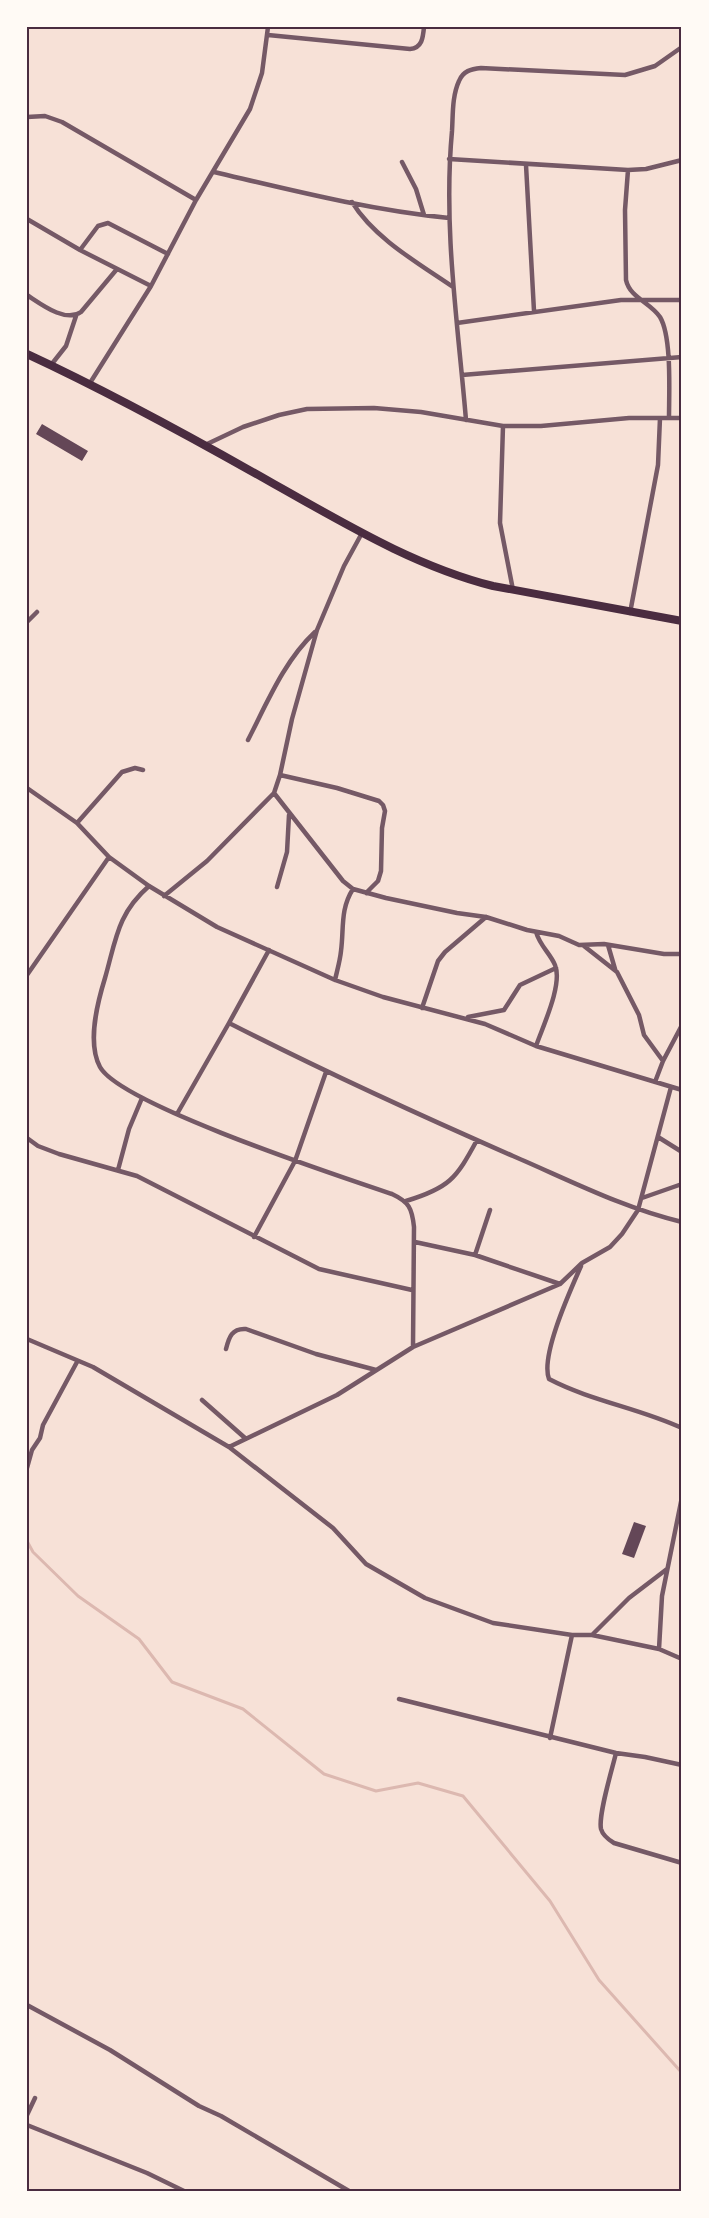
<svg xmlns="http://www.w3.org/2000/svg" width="709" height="2218" viewBox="0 0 709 2218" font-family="'PT Sans',sans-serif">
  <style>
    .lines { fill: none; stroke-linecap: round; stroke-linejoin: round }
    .stream { stroke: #dcb8b0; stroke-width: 3 }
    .building { fill: #644757 }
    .minor { stroke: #755966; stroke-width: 4.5 }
    .trunk { stroke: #4a2c40; stroke-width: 8 }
    .neatline { fill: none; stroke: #4a2c40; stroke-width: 2 }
  </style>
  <rect width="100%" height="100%" fill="#f7e1d7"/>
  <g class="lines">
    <path class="stream" d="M27 1541 33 1552 78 1596 139 1639 172 1682 243 1709 324 1774 376 1791 418 1783 463 1796 550 1901 599 1980 682 2073"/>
  </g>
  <path class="building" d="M42 424 88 451 82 461 36 434Z
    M634 1522 646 1526 634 1558 622 1554Z"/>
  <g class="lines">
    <path class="minor" d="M268 35 410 49C422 48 423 38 424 27
      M27 117 45 116 62 122 196 200
      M449 159 628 170 646 169 682 160
      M402 162 416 189 424 215
      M526 165 534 311
      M628 170 625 210 626 280C630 298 650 302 660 317 672 337 669 393 669 418
      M214 172C291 190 369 210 449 218
      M352 202C374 238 418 263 453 287
      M27 219 80 250 151 286
      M80 250 98 226 108 223 168 254
      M27 295C41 304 65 323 81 312L117 269
      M457 323 621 300H682
      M51 365 66 346 76 316
      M462 375 682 357
      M90 383 151 286 196 200 250 109 262 73 268 27
      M466 420C458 324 443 228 452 131 453 115 452 96 459 81 463 71 471 69 481 68L625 75 655 66 682 47
      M503 426 500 523 513 590
      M205 445 243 427 279 415 307 409 374 408 421 412 503 426H541L629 418H682
      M630 613 658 465 660 418
      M27 622 37 612
      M248 740C267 703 284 661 315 632
      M280 775 337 788 379 801 383 805 385 811 382 828 381 871 378 881 366 893
      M27 788 77 823 109 857 149 886 217 927 335 980 383 997 485 1024 536 1046 682 1090
      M274 793 343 881 353 889 386 898 457 913 486 917 527 930 559 936 579 945 604 944 664 954H682
      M77 823 122 772 135 768 143 770
      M149 886C117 914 116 940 105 978 97 1004 87 1043 100 1067 121 1105 342 1177 392 1194 409 1202 412 1208 414 1227L413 1347
      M277 887 287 852 289 815
      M164 896 207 861 274 793 280 775 292 719 317 630 344 566 362 533
      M608 945 615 969
      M584 946 617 972 639 1015 644 1035 663 1061
      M269 950 229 1023C323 1071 417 1114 513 1156 569 1180 623 1208 682 1222
      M27 975 109 857
      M335 980C337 971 340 961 341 951 344 929 340 909 353 889
      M422 1008 438 961 445 952 486 917
      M468 1017 504 1010 520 985 556 968
      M536 1046C543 1026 563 984 555 965 550 953 540 946 536 932
      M655 1082 663 1061 682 1025
      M177 1114 229 1023
      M658 1137 682 1152
      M27 1138 38 1146 59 1154 137 1176 319 1269 412 1290
      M118 1170 129 1129 142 1098
      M642 1198 682 1184
      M406 1201C449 1188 456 1179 477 1140
      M254 1237 295 1161 326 1072
      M415 1242 475 1255 560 1284
      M475 1255 490 1210
      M581 1266C571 1289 540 1356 549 1379 591 1401 639 1408 682 1428
      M27 1339 93 1367 229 1447 333 1528 366 1564 425 1598 493 1623 572 1635H592L659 1649 682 1659
      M226 1349C229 1337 232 1328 246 1329L316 1354 376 1370
      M202 1400 245 1438
      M229 1447 337 1395 413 1347 560 1284 582 1263 610 1247 622 1234 638 1210 671 1087
      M27 1468 32 1450 40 1438 43 1425 77 1362
      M592 1635 629 1598 667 1569
      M659 1649 662 1596 682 1497
      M399 1699 616 1753 645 1757 682 1765
      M550 1738 572 1635
      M616 1753C612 1770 598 1815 601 1829 603 1836 609 1840 614 1843L682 1863
      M27 2005 110 2050 199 2106 221 2116 349 2191
      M27 2115 35 2098
      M27 2125 147 2173 184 2191"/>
    <path class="trunk" d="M27 354C111 393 193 438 274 484 344 523 414 566 493 586L682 621"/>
  </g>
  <rect width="709" height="2218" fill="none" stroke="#fffaf5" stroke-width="57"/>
  <rect x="28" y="28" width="652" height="2162" class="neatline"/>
</svg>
